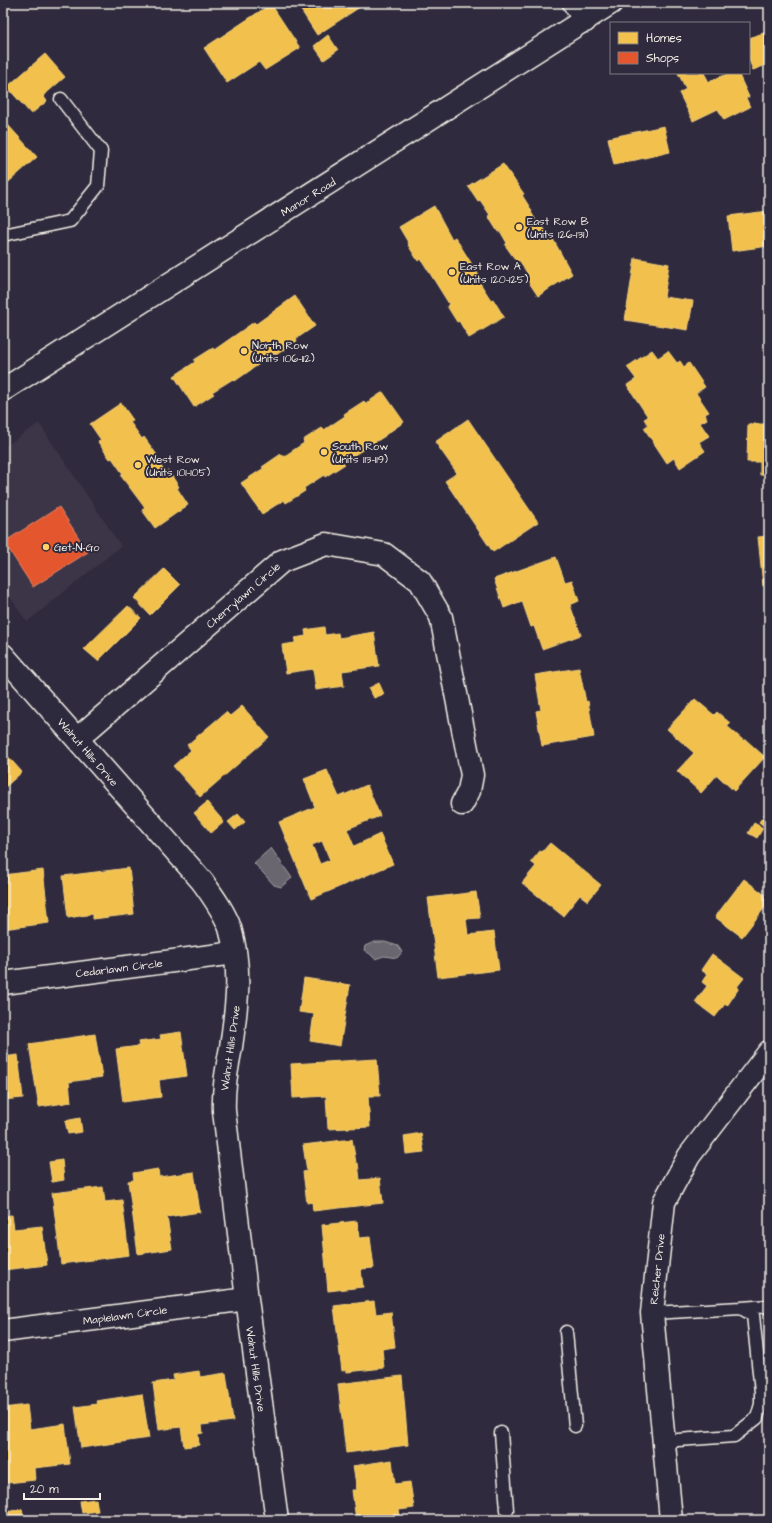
<svg xmlns="http://www.w3.org/2000/svg" width="772" height="1523" viewBox="0 0 772 1523" font-family="'Architects Daughter',sans-serif">
  <style>
    .built { fill: #3b3647 }
    .water { fill: #6a6670; stroke: #a19ea0 }
    .homes { fill: #f2c14e; stroke: #f3cf7c; fill-rule: evenodd }
    .shops { fill: #e4572e; stroke: #e98566 }
    .lines { fill: none; stroke-linecap: round; stroke-linejoin: round }
    .service-casing { stroke: #f4f1e8; stroke-width: 15 }
    .minor-casing { stroke: #f4f1e8; stroke-width: 25 }
    .secondary-casing { stroke: #f4f1e8; stroke-width: 25 }
    .service { stroke: #2f2a3d; stroke-width: 12 }
    .minor { stroke: #2f2a3d; stroke-width: 22 }
    .secondary { stroke: #2f2a3d; stroke-width: 22 }
    .poi-dot { fill: #ffd166; stroke: #2f2a3d; stroke-width: 1.5 }
    .labels { text-anchor: middle; stroke-width: 4; stroke-linejoin: round; paint-order: stroke }
    .street-label { font-size: 11px; fill: #f4f1e8; stroke: #2f2a3d }
    .poi-label { font-size: 11px; fill: #f4f1e8; stroke: #2f2a3d; text-anchor: start }
  </style>
  <rect width="100%" height="100%" fill="#2f2a3d"/>
  <filter id="ink" filterUnits="userSpaceOnUse"><feTurbulence type="fractalNoise" baseFrequency=".025" numOctaves="2"/><feDisplacementMap in="SourceGraphic" scale="8" xChannelSelector="R" yChannelSelector="G"/><feConvolveMatrix kernelMatrix="1 2 1 2 8 2 1 2 1" color-interpolation-filters="sRGB"/></filter>
  <g filter="url(#ink)">
    <path class="built" d="M39 423 121 546 27 622 3 587V448Z"/>
    <path class="water" d="M271 848 292 878 281 887 274 885 254 863Z
      M374 942H385L398 946 402 952 397 958 384 956 375 959 370 954 364 950 365 946Z"/>
    <path class="homes" d="M298 3H366L317 35 297 4Z
      M271 4 300 48 265 70 259 62 227 83 204 48Z
      M769 31V64L753 70 749 60V38Z
      M328 35 338 50 324 60 314 46Z
      M45 54 65 77 43 96 47 101 31 114 7 87Z
      M678 73H704L709 82 729 73H738L749 97 746 98 750 107 724 120 718 109 693 121 679 93 686 89Z
      M3 124 5 127 8 125 37 157 3 187Z
      M664 126 670 152 614 165 608 138Z
      M503 164 524 194 522 195 532 211 531 212 538 224 540 222 551 240 553 239 572 274 538 296 526 278 529 276 519 260 517 262 505 245 507 243 500 231 498 232 488 216 490 215 480 200 478 201 468 186Z
      M434 206 452 239 455 237 483 282 480 283 491 300 493 299 504 317 469 338 459 321 457 322 447 306 449 304 421 259 418 261 408 245 409 244 399 227Z
      M769 211V246L732 251 728 216Z
      M635 258 669 264 664 297 693 301 688 330 625 320Z
      M295 296 315 326 296 339 297 341 276 355 275 353 235 381 233 379 212 392 214 394 194 407 174 376 195 362 194 360 213 348 214 350 254 322 256 324Z
      M652 350 658 358 668 351 677 363 680 361 684 367 689 363 705 387 696 393 709 412 705 414 707 419 700 423 709 436 699 442 705 451 680 468 674 458 667 463 644 428 648 425 644 419 648 417 627 385 636 379 627 367Z
      M383 392 404 422 385 435V436L343 462 345 464 325 477 324 475 304 488 305 491 286 503 284 500 262 514 241 483 264 468 262 467 281 454 283 457 304 443 303 440 322 428 324 430 345 416 344 414 364 401 365 404Z
      M121 403 133 420 130 422 142 439 144 437 157 455 154 456 165 472 168 470 179 487 177 488 188 505 155 528 142 510 145 508 121 476 123 474 112 458 110 459 98 442 101 440 90 424Z
      M468 419 538 522 493 552 445 481 457 473 435 442Z
      M748 424H769V475H760V462H747Z
      M769 528V585L763 586 758 537 768 536 767 529Z
      M556 557 565 582 572 580 579 601 570 605 581 635 542 649 534 626 531 627 522 601 504 608 494 579Z
      M164 569 180 585 150 615 134 598Z
      M128 606 141 618 98 661 84 649Z
      M324 627 325 635 338 633 339 638 374 632 379 666 342 671 344 686 316 690 313 669 286 673 282 645 295 643V638L306 636 305 630Z
      M579 668 586 702 588 701 594 737 542 746 536 711 541 710 535 675Z
      M379 683 384 694 374 698 369 688Z
      M695 699 714 715 717 712 730 723 727 726 744 741 745 739 765 757 734 791 717 775 701 793 677 771 694 753 667 729Z
      M242 706 269 737 200 797 173 766 191 750 187 745 226 712 230 716Z
      M3 751 22 772 3 789Z
      M327 770 339 797 367 785 380 816 347 829 354 846 380 834 393 864 311 899 279 822 315 807 304 779ZM322 841 330 860 320 864 312 845Z
      M207 802 224 822 211 833 194 813Z
      M238 814 245 822 235 830 228 822Z
      M765 814 769 817V830L759 822Z
      M754 823 763 828 757 838 748 833Z
      M550 843 601 885 588 901 580 895 563 916 522 883 536 866 531 862 540 851 542 852Z
      M129 868 134 914 93 919V914L68 918 63 876Z
      M43 870 49 923 3 929V875Z
      M744 879 769 898V902L742 937 715 917Z
      M476 892 480 918 466 919 468 935 494 932 499 970 438 977 428 898Z
      M712 954 744 978 737 987 739 988 727 1006 725 1004 715 1017 695 1002 707 986 702 982 707 974 701 970Z
      M304 978 350 985 340 1046 310 1041 314 1014 299 1012Z
      M181 1032 187 1076 159 1080 161 1097 123 1102 116 1049 139 1046 138 1042 161 1039 160 1035Z
      M95 1034 102 1077 69 1082 71 1102 39 1107 29 1044Z
      M18 1055 23 1098 3 1100V1057Z
      M377 1059 380 1096H368L370 1127 328 1129 326 1096 293 1098 291 1064Z
      M80 1118 82 1132 68 1134 65 1121Z
      M421 1133 424 1152 406 1154 404 1136Z
      M352 1139 356 1163H358L360 1180 380 1178 383 1203 313 1211 312 1202 307 1203 303 1172 307 1171 303 1145Z
      M62 1160 64 1180 52 1182 49 1162Z
      M158 1169 159 1177 194 1172 200 1212 167 1217 172 1249 138 1254 128 1181 134 1180 133 1173Z
      M103 1187 105 1202 122 1200 129 1255 61 1264 52 1193Z
      M12 1215 14 1229 42 1226 47 1265 3 1270V1216Z
      M357 1221 359 1238 370 1237 374 1268 361 1269 363 1287 328 1291 322 1225Z
      M374 1301 376 1314 391 1312 395 1347 382 1349 384 1368 347 1372 346 1370 342 1371 334 1306Z
      M199 1371 200 1377 226 1373 233 1421 202 1425 203 1433 198 1434 199 1445 184 1447 181 1427 159 1430 153 1383 174 1380 173 1375Z
      M402 1376 408 1445 346 1453 338 1384Z
      M142 1394 149 1438 81 1448 75 1407 97 1404 96 1401Z
      M27 1405 30 1429 65 1424 70 1464 34 1468 35 1480 7 1483 3 1466V1408Z
      M392 1460 395 1484 410 1482 414 1508 399 1510 401 1520H356L352 1490H357L353 1466Z
      M96 1499 98 1511 82 1513 80 1501Z
      M22 1509 24 1520H7L6 1512Z"/>
    <path class="shops" d="M59 507 88 552 33 587 4 542Z"/>
    <g class="lines">
      <g class="service-casing">
        <path id="service" d="M3 235 70 221 98 186 101 151 61 99
          M741 1308 769 1306
          M652 1313 741 1308 753 1315 761 1392V1404L757 1418 734 1436 664 1441
          M566 1332 575 1426
          M501 1433 507 1510"/>
      </g>
      <g class="minor-casing">
        <path id="minor" d="M574 3 585 21
          M3 655 202 881C212 895 224 911 230 928 242 970 237 1005 231 1047 227 1068 223 1089 224 1111L247 1299 277 1520
          M77 739 282 561 326 544 384 554 420 581 441 617 472 775 469 791 462 804
          M3 983 235 953
          M3 1331 247 1299
          M671 1520 652 1313 664 1202 689 1156 769 1052"/>
      </g>
      <g class="secondary-casing">
        <path id="secondary" d="M3 390 611 3"/>
      </g>
      <use href="#service" class="service"/>
      <use href="#minor" class="minor"/>
      <use href="#secondary" class="secondary"/>
    </g>
  </g>
  <g class="poi-dot">
    <circle cx="519" cy="227" r="4"/>
    <circle cx="452" cy="272" r="4"/>
    <circle cx="244" cy="351" r="4"/>
    <circle cx="324" cy="452" r="4"/>
    <circle cx="138" cy="465" r="4"/>
    <circle cx="46" cy="547" r="4"/>
  </g>
  <g class="labels">
    <g class="street-label">
      <text transform="translate(308 197) rotate(-32)" y="4">Manor Road</text>
      <text transform="translate(243 595) rotate(-41)" y="4">Cherrylawn Circle</text>
      <text transform="translate(88 752) rotate(49)" y="4">Walnut Hills Drive</text>
      <text transform="translate(119 968) rotate(-7)" y="4">Cedarlawn Circle</text>
      <text transform="translate(230 1048) rotate(-82)" y="4">Walnut Hills Drive</text>
      <text transform="translate(657 1269) rotate(-84)" y="4">Reicher Drive</text>
      <text transform="translate(125 1315) rotate(-8)" y="4">Maplelawn Circle</text>
      <text transform="translate(256 1369) rotate(82)" y="4">Walnut Hills Drive</text>
    </g>
    <g class="poi-label">
      <text x="527" y="225">East Row B<tspan x="527" dy="13">(Units 126-131)</tspan></text>
      <text x="460" y="270">East Row A<tspan x="460" dy="13">(Units 120-125)</tspan></text>
      <text x="252" y="349">North Row<tspan x="252" dy="13">(Units 106-112)</tspan></text>
      <text x="332" y="450">South Row<tspan x="332" dy="13">(Units 113-119)</tspan></text>
      <text x="146" y="463">West Row<tspan x="146" dy="13">(Units 101-105)</tspan></text>
      <text x="54" y="551">Get-N-Go</text>
    </g>
  </g>
  <rect width="772" height="1523" fill="none" stroke="#2f2a3d" stroke-width="16"/>
  <rect x="8" y="8" width="756" height="1507" fill="none" stroke="#f4f1e8" stroke-width="1.5" filter="url(#ink)"/>
  <rect x="610" y="22" width="140" height="52" fill="#2f2a3d" stroke="#7e7a81"/>
  <rect x="618" y="32" width="20" height="12" fill="#f2c14e" stroke="#7e7a81"/>
  <text x="646" y="42" font-size="12" fill="#f4f1e8">Homes</text>
  <rect x="618" y="52" width="20" height="12" fill="#e4572e" stroke="#7e7a81"/>
  <text x="646" y="62" font-size="12" fill="#f4f1e8">Shops</text>
  <path d="M24 1493v6h76v-6" fill="none" stroke="#f4f1e8" stroke-width="2"/>
  <text x="30" y="1493" font-size="12" fill="#f4f1e8" stroke="#2f2a3d" stroke-width="3" paint-order="stroke">20 m</text>
</svg>
